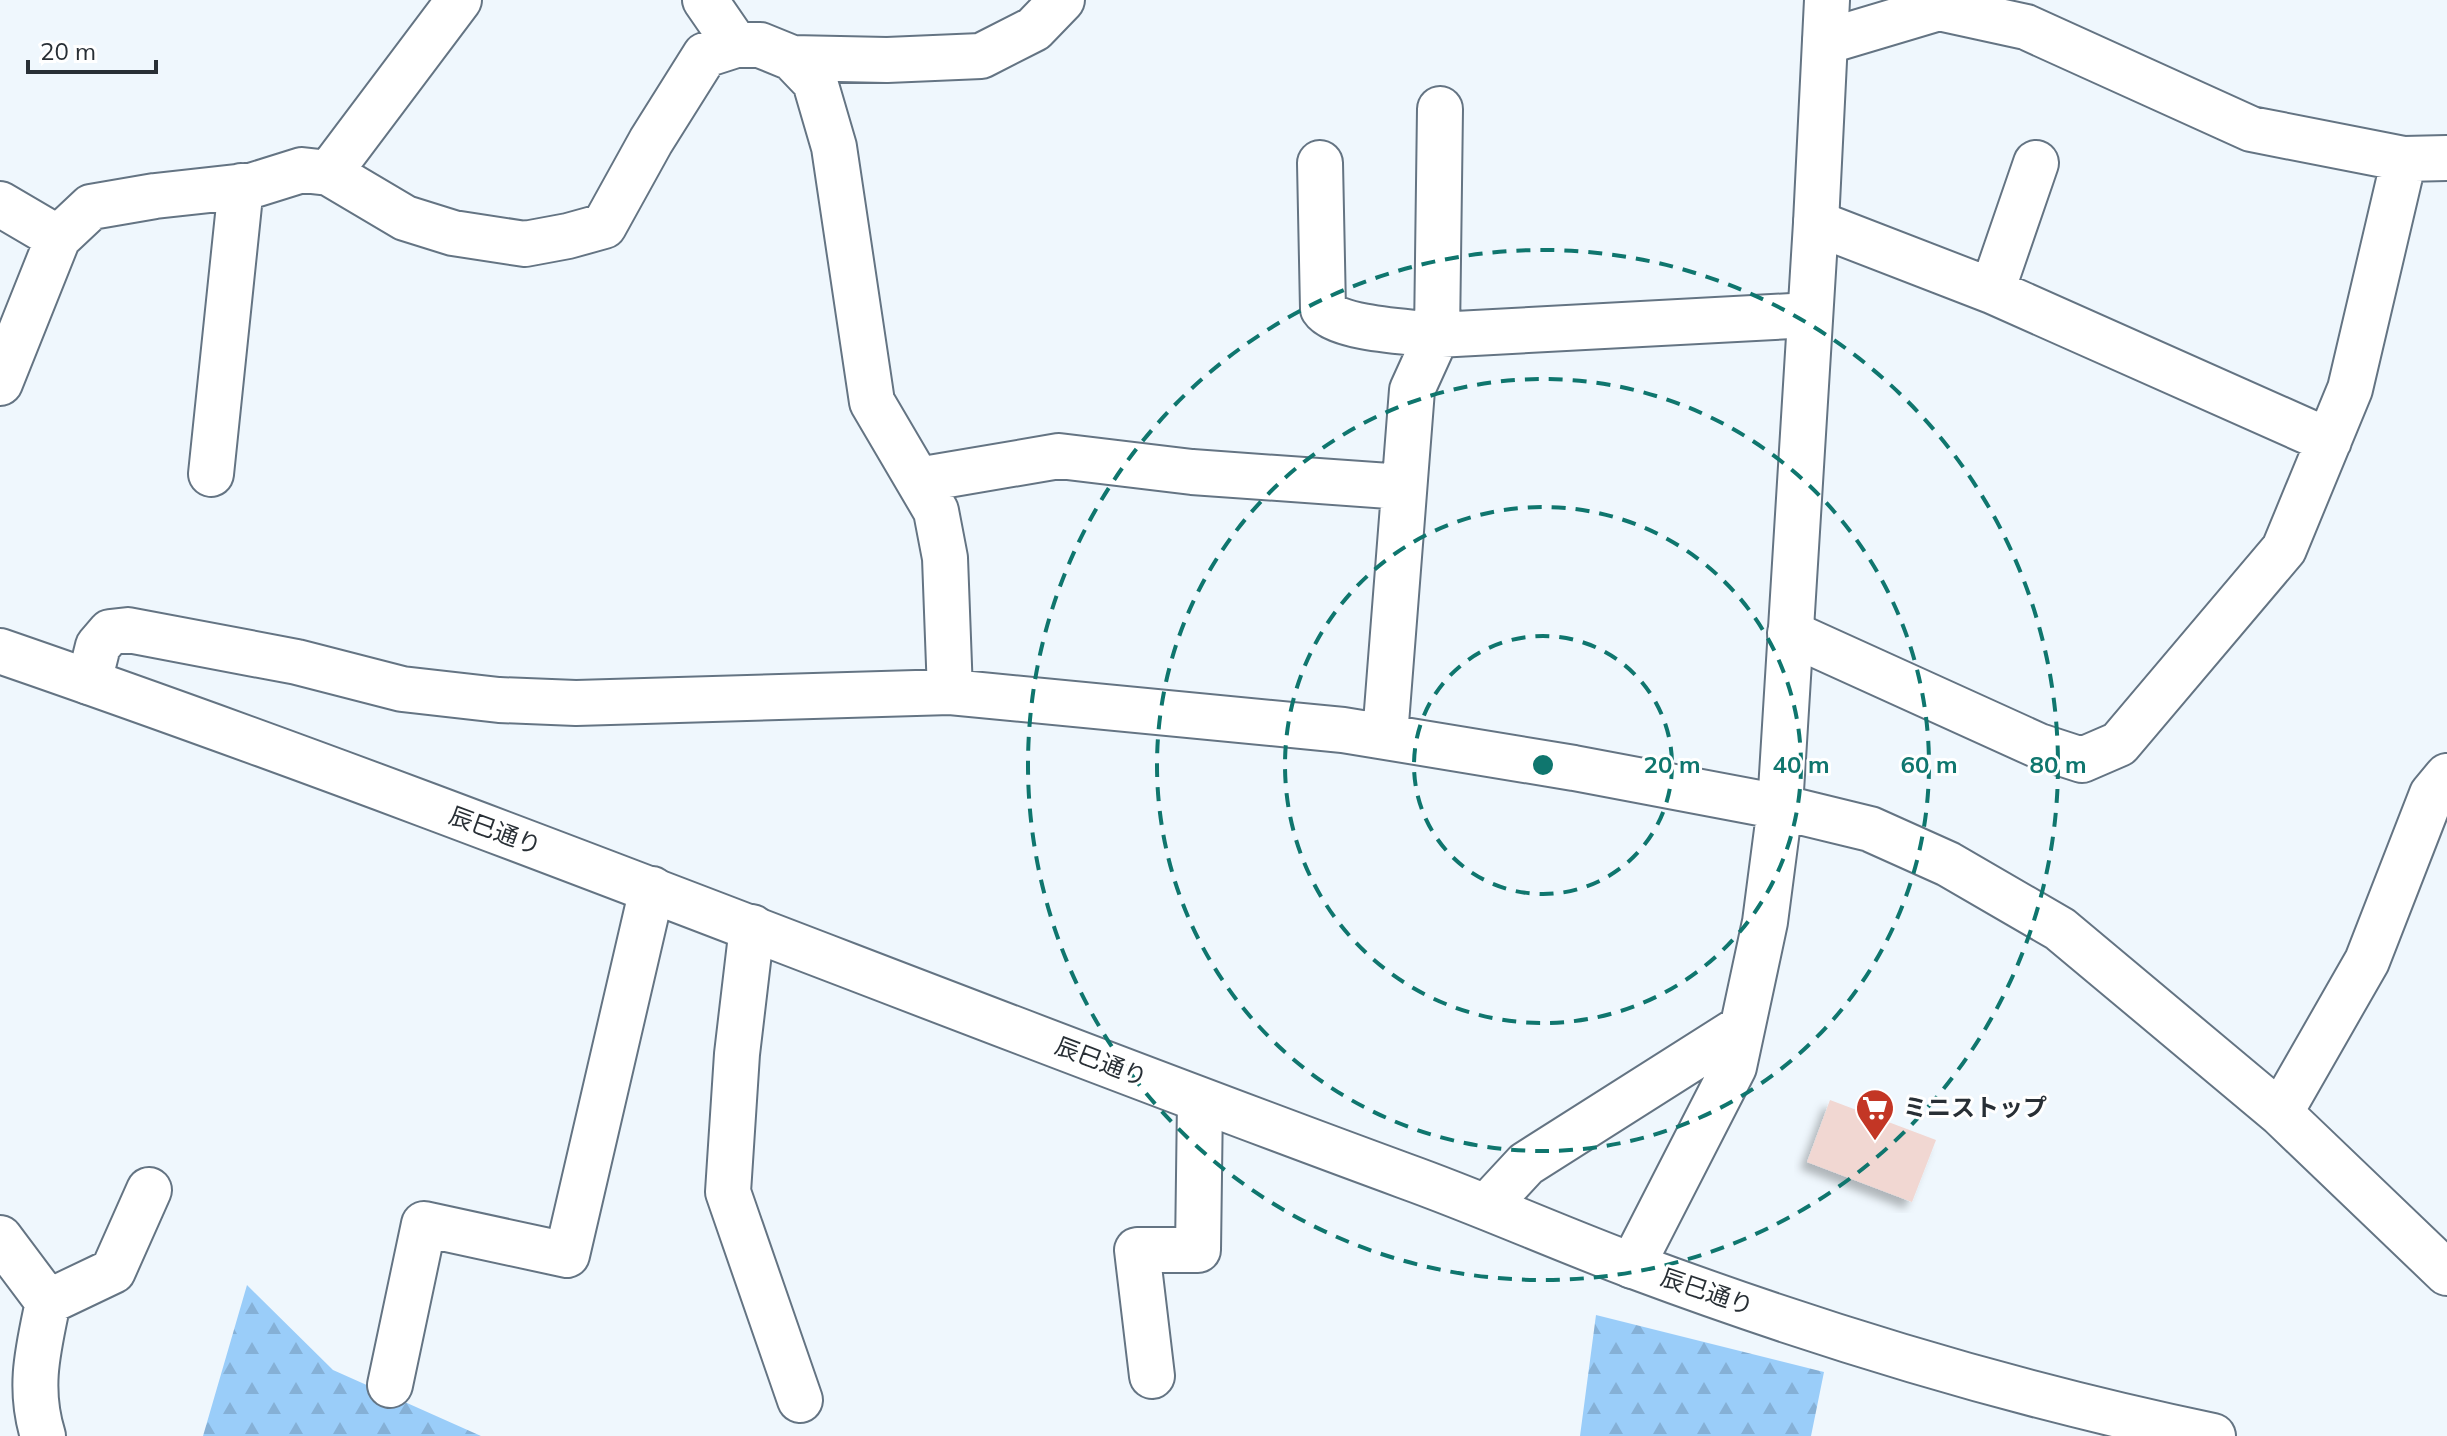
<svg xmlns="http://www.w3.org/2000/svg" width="2447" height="1436" viewBox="0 0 2447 1436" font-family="Mulish,'Noto Sans JP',sans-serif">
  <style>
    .forest { fill: url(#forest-firs) }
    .building { fill: #f1d7d2; filter: url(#shadow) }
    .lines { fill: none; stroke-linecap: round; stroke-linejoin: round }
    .minor-casing { stroke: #647483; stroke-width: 48 }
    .tertiary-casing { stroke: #647483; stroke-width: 48 }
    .minor { stroke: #fff; stroke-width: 44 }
    .tertiary { stroke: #fff; stroke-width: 44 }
    .ring { fill: none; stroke: #0f766e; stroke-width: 4; stroke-dasharray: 14 10 }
    .labels { text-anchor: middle; stroke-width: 6; stroke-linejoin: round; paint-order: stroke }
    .street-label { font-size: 24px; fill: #282f35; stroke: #fff }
    .poi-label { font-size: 24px; font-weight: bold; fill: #282f35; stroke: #fff; text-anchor: start }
    .centre { fill: #0f766e; stroke: #fff; stroke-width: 4 }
    .ring-label { font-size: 24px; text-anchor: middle; font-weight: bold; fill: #0f766e; stroke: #fff; stroke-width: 6; stroke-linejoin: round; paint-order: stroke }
  </style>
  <defs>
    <pattern id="forest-firs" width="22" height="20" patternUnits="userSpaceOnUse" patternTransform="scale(2)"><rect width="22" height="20" fill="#9acdf9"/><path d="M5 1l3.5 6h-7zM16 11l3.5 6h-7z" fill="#85b0d6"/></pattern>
    <filter id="shadow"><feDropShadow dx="-7" dy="7" stdDeviation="4" flood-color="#0004"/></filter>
  </defs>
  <rect width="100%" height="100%" fill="#eff7fd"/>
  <path class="forest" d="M247 1285 333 1370 481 1436H203Z
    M1596 1315 1824 1372 1811 1436H1580Z"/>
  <path class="building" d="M1830 1100 1936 1140 1912 1202 1807 1162Z"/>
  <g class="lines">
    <g class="minor-casing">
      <path id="minor" d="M705 0 736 45
        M1825 42 1939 8 2026 27 2251 129 2404 159 2447 158
        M792 58 887 60 981 56 1034 29 1062 0
        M1320 163 1323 309C1336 329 1411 332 1437 335L1440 109
        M329 173 459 0
        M0 204 58 238
        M1816 223 1992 291 2329 441
        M1992 291 2036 163
        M0 383 58 238 91 207 155 196 254 185 302 170 329 173 405 218 453 233 525 244 568 236 604 226 651 141 705 55 736 45H760L792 58 815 82 834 147 872 402 936 511 945 558 950 692
        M211 474 241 186
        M918 480 1059 456 1192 472 1403 487
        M1790 633 2039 746 2082 760 2119 744 2284 549 2350 389 2404 159
        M89 682 98 646 110 632 128 630 297 662 402 689 499 700 576 703 950 692 1343 730 1574 768 1780 807 1870 829 1948 864 2060 929 2280 1113 2447 1273
        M1385 736 1412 390 1437 335 1810 315
        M752 927 737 1054 728 1192 800 1400
        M2280 1113 2367 961 2432 794 2447 776
        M1487 1206 1526 1164 1742 1027
        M0 1238 48 1302
        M1632 1266 1734 1067 1765 922 1780 807
        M1152 1376 1137 1250H1198L1200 1101
        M390 1385 424 1224 567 1255 652 889
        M43 1436C28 1388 38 1350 48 1302L113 1271 149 1190"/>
    </g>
    <g class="tertiary-casing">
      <path id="tertiary" d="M0 651C473 814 936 1004 1405 1176 1483 1204 1558 1238 1636 1267 1824 1337 2016 1395 2213 1436
        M1780 807 1816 223 1827 0"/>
    </g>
    <use href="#minor" class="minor"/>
    <use href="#tertiary" class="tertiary"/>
  </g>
  <g class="ring">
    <circle cx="1543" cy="765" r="129"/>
    <circle cx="1543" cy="765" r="258"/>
    <circle cx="1543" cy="765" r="386"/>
    <circle cx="1543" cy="765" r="515"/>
  </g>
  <defs>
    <g id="supermarket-pin" transform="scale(2)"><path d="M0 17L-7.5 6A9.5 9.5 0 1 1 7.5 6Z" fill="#c33625" stroke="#fff"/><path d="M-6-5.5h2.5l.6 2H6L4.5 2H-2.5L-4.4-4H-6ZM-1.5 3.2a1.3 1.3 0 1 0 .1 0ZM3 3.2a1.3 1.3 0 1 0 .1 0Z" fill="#fff"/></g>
  </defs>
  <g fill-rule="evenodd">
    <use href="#supermarket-pin" x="1875" y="1108"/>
  </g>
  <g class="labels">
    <g class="street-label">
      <text transform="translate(495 831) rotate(20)" y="8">辰巳通り</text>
      <text transform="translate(1101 1062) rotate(21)" y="8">辰巳通り</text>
      <text transform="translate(1707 1292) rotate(19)" y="8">辰巳通り</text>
    </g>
    <g class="poi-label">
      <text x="1903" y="1116">ミニストップ</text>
    </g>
  </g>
  <circle cx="1543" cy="765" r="12" class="centre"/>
  <g class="ring-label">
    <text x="1672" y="773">20 m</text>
    <text x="1801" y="773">40 m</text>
    <text x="1929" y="773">60 m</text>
    <text x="2058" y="773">80 m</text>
  </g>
  <path d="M28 60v12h128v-12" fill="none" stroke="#282f35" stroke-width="4"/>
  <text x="40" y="60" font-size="24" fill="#282f35" stroke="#ffffff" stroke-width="6" paint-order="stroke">20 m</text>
</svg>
